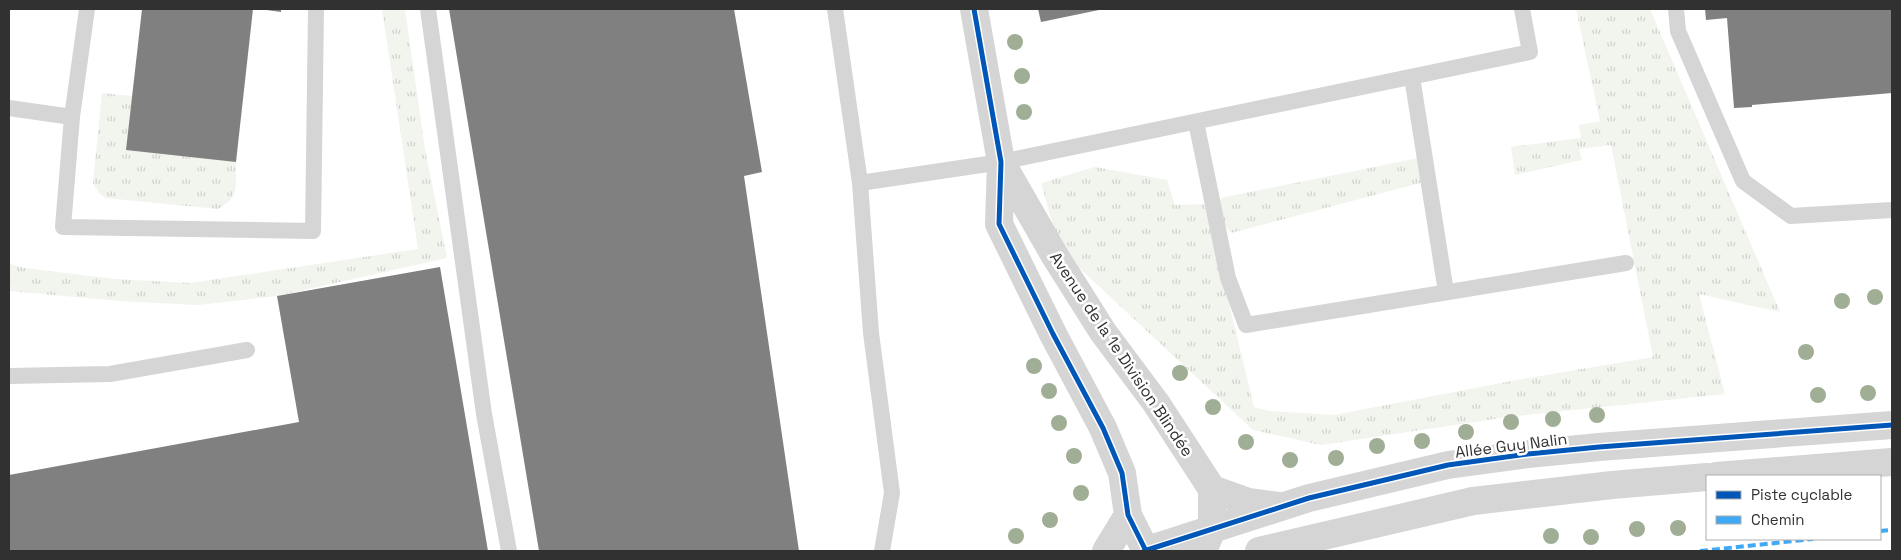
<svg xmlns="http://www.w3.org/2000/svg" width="1901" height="560" viewBox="0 0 1901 560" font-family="'Space Grotesk',sans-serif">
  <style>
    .grass { fill: url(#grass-tufts) }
    .building { fill: #808080 }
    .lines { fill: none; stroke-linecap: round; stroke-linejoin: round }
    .lane { stroke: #d5d5d5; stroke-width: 16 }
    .street { stroke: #d5d5d5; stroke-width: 28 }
    .quiet { stroke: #3fa9f5; stroke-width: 4; stroke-dasharray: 8 4; stroke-linecap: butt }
    .cycleway-casing { stroke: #fff; stroke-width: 8 }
    .cycleway { stroke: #0057b8; stroke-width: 5 }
    .tree { fill: #9fae95 }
    .labels { text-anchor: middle; stroke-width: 5; stroke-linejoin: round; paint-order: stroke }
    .street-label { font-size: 16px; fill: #313131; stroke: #fff }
  </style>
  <defs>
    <pattern id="grass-tufts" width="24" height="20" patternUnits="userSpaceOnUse" patternTransform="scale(1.25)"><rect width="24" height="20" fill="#f1f5ee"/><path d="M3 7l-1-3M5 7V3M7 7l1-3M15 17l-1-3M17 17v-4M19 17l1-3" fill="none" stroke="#cfd2cd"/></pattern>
  </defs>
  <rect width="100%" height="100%" fill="#fff"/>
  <path class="grass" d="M382 9H405L425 149 447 258 277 296 198 305 120 301 9 291V263L24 268 115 279 190 283 418 249Z
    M1576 9H1650L1780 312 1699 294 1725 394 1508 417 1321 445 1253 430 1060 250 1041 183 1095 167 1167 180 1175 205 1205 204 1254 407 1270 411 1334 415 1517 380 1653 357 1611 145 1579 149 1582 160 1515 175 1511 147 1581 138 1579 125 1600 121Z
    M102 93 132 96 236 162C235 184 241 197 218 209L105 198 99 193 93 183Z
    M1419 158 1424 182 1231 233 1224 225 1219 200 1225 197Z"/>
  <path class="building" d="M142 9H253L236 162 126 150Z
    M259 9H281V12Z
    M449 9H734L762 172 744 176 799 551H539Z
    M1038 9H1099V10L1041 22Z
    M1705 9H1892V93L1752 105V107L1734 108 1727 18 1706 20Z
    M440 267 488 551H9V475L299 422 277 296Z"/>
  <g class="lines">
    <path class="lane" d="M428 9 484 414 509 551
      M835 9 860 183 1001 162 1530 52 1522 9
      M1676 9 1678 31 1743 181 1791 216 1892 210
      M1412 77 1446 292
      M9 108 72 117 87 9
      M72 117 63 227 313 231 316 9
      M1196 122 1228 278 1246 325 1626 263
      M860 183 871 333 892 493 882 551
      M9 376 110 374 247 350"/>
    <path class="street" d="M974 9 1001 162 999 224 1053 334 1103 428 1122 473 1128 515 1146 551
      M1001 162 1055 256 1103 332 1156 403 1212 489V530L1205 546
      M1716 476 1892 462
      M1212 489 1248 502 1279 506
      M1106 551 1128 515
      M1144 551 1309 498 1448 465 1528 454 1599 447 1892 425
      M1259 551 1473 501 1612 485 1707 477"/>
    <path class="quiet" d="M1880 531 1892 530
      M1700 551 1813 539"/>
    <g class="cycleway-casing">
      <path id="cycleway" d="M974 9 1001 162 999 224 1053 334 1103 428 1122 473 1128 515 1146 551
        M1144 551 1309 498 1448 465 1528 454 1599 447 1892 425"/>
    </g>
    <use href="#cycleway" class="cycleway"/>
  </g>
  <g class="tree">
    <circle cx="1015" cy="42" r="8"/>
    <circle cx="1022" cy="76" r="8"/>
    <circle cx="1024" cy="112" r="8"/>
    <circle cx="1875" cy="297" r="8"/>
    <circle cx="1842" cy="301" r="8"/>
    <circle cx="1806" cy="352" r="8"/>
    <circle cx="1034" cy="366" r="8"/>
    <circle cx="1180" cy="373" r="8"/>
    <circle cx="1049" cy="391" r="8"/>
    <circle cx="1868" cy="393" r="8"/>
    <circle cx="1818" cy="395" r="8"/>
    <circle cx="1213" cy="407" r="8"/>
    <circle cx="1597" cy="415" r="8"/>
    <circle cx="1553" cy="419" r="8"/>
    <circle cx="1511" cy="422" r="8"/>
    <circle cx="1059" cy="423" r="8"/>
    <circle cx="1466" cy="432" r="8"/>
    <circle cx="1422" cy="441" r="8"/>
    <circle cx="1246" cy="442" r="8"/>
    <circle cx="1377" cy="446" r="8"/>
    <circle cx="1074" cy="456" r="8"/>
    <circle cx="1336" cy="458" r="8"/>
    <circle cx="1290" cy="460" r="8"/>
    <circle cx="1081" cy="493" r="8"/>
    <circle cx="1050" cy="520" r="8"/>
    <circle cx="1678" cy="528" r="8"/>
    <circle cx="1637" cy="529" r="8"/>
    <circle cx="1016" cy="536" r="8"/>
    <circle cx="1551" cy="536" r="8"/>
    <circle cx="1591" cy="537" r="8"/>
  </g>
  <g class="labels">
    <g class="street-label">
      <text transform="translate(1122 354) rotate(56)" y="6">Avenue de la 1e Division Blindée</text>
      <text transform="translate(1511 445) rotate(-7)" y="6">Allée Guy Nalin</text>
    </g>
  </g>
  <rect width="1901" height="560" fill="none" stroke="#313131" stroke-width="20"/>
  <rect x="1706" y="475" width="175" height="65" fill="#ffffff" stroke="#adadad"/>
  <rect x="1716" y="491" width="25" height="8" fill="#0057b8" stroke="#adadad"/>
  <text x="1751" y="500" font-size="15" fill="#313131">Piste cyclable</text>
  <rect x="1716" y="516" width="25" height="8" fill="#3fa9f5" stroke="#adadad"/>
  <text x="1751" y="525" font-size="15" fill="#313131">Chemin</text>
</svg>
